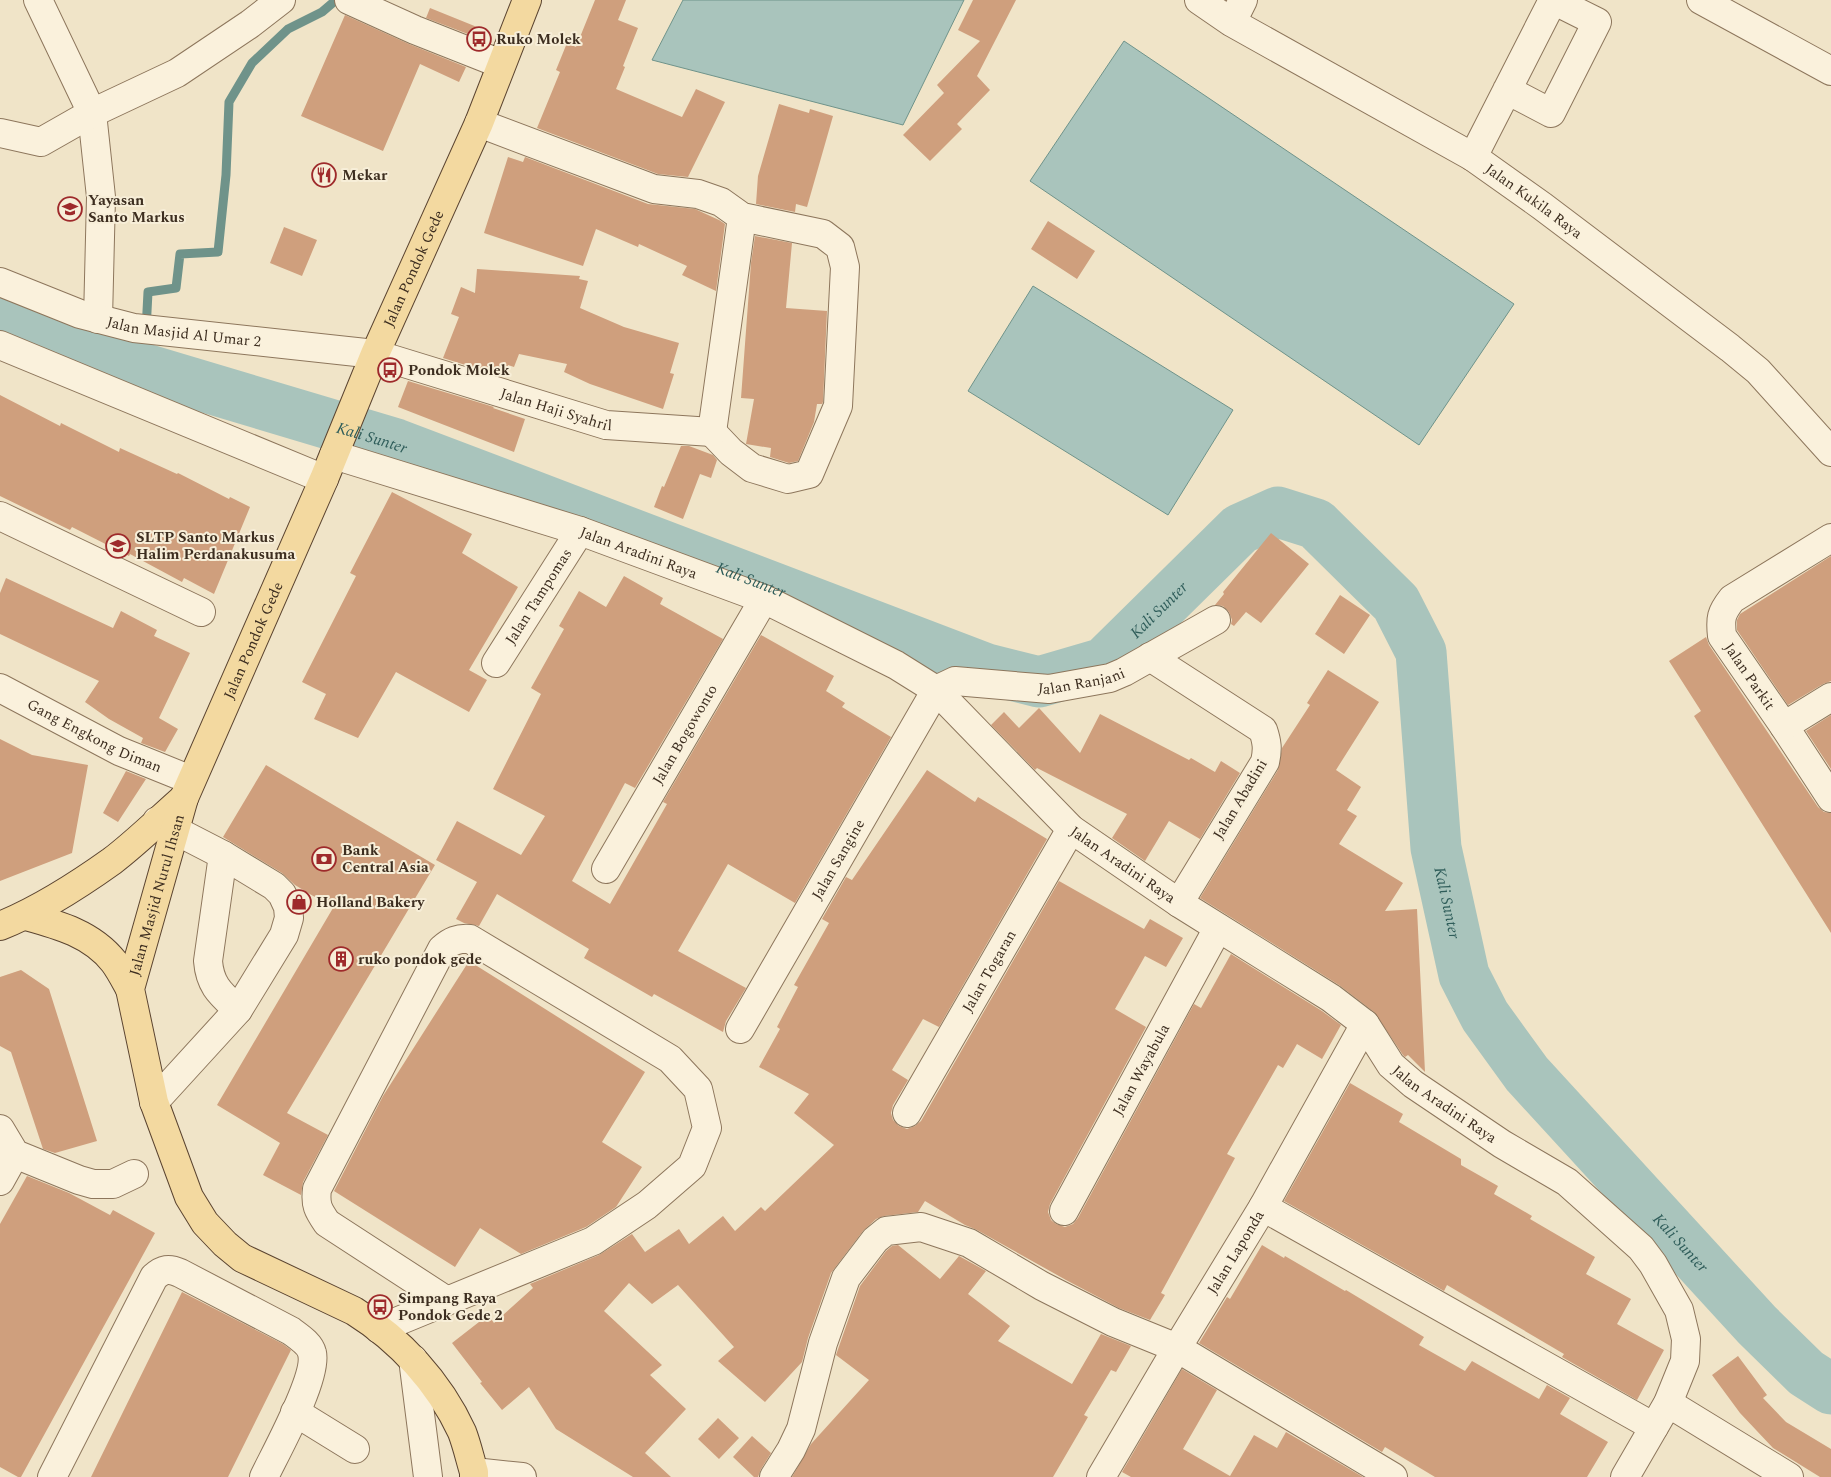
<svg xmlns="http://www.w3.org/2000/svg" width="1831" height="1477" viewBox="0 0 1831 1477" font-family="Spectral,serif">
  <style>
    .water { fill: #a9c4bc; stroke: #6f938a }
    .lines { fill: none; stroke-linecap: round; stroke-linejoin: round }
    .stream { stroke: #6f938a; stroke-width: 9 }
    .river { stroke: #a9c4bc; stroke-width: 51 }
    .building { fill: #cf9f7d }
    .minor-casing { stroke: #8d765c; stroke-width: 30 }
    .major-casing { stroke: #5b4430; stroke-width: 30 }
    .minor { stroke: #faf1dc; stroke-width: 28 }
    .major { stroke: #f3d9a0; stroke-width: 28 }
    .labels { text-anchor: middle; stroke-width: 4; stroke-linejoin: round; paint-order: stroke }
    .poi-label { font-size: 15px; font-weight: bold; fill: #3d2e20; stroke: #f7eed8; text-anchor: start }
    .street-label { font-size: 15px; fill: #3d2e20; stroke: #f7eed8 }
    .water-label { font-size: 16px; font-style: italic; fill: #2f5d5a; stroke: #f7eed8 }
  </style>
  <rect width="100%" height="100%" fill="#f0e4c8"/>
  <path class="water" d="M683 0H964L903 125 652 60Z
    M1124 41 1514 304 1419 445 1030 181Z
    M1033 286 1233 410 1168 515 968 391Z"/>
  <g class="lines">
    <path class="stream" d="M144 369 148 292 176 288 180 254 218 252 226 175 229 102 252 63 288 29 322 12 336 0"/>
    <path class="river" id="s1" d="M0 321 31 335 396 444 987 669 1039 682 1104 663 1240 529 1278 512 1316 524 1396 603 1421 652 1436 848 1464 975 1485 1016 1527 1074 1757 1325 1806 1373 1831 1389"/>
  </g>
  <path class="building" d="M595 0H626L618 20 638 28 623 66 625 67 616 89 682 117 696 89 725 102 688 177 658 174 537 128 560 72 556 70 567 43 576 47Z
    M973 0H1016L977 76 990 90 957 124 962 129 930 161 903 135 944 93 937 85 980 41 958 30Z
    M430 8 477 27 473 36 426 18Z
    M345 15 409 44 466 67 459 82 420 64 383 151 301 116Z
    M779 104 809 113 810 109 833 116 807 207 796 204 795 212 756 204 758 176Z
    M508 157 523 162 525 157 648 204 695 209 719 220 725 224 716 291 682 275 687 266 639 244 638 247 596 229 583 266 484 233Z
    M1048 221 1095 251 1077 279 1031 249Z
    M284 227 317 240 302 276 270 263Z
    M755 236 792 243 786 308 827 311 823 402 822 404H817L814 422 798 461 789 463 770 457 771 448 746 444 754 399 741 398 751 263Z
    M477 269 580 276 579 279 588 281 580 308 624 327 679 343 670 373 674 374 663 409 590 384 564 372 567 364 519 354 514 367 508 365 504 377 443 358 459 317 451 314 461 287 475 293Z
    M408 381 494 407 493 408 525 419 514 452 398 407Z
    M0 395 60 426 61 423 119 452 120 448 177 474 178 473 229 499 230 497 250 507 214 594 184 578 182 582 130 554 129 556 72 527 70 530 0 496Z
    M681 446H689L713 455 717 460 711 478 700 474 683 519 654 507 662 486 664 487Z
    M392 492 472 534 462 553 518 587 469 670 487 680 469 712 396 672 358 738 314 719 326 694 302 682 356 576 350 573Z
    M1271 533 1309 564 1261 623 1246 612 1234 626 1231 624 1232 620 1229 612 1223 606 1215 605 1224 594 1223 592Z
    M1831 556V681L1823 684 1788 705 1737 630V620L1740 614Z
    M624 576 663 598 660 604 723 639 635 788 625 783 572 881 610 904 667 804 663 802 761 635 834 676 826 691 845 703 842 707 891 737 795 903 728 864 678 951 746 988 726 1021 723 1032 654 994 652 997 584 958 589 949 497 894 479 926 464 923 456 919 477 882 436 860 457 821 521 855 545 816 493 789 541 694 531 688 564 629 559 626 579 591 606 607Z
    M6 578 113 628 121 611 157 630 154 636 190 653 159 718 178 729 165 752 141 743 143 738 109 719 85 702 99 681 0 634V593Z
    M1340 595 1370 615 1344 654 1315 634Z
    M1706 637 1709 645 1818 807 1824 812 1831 813V933L1694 716 1701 711 1669 661Z
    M1328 670 1379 702 1336 770 1361 787 1347 810 1357 816 1339 844 1403 883 1385 911 1417 909 1425 1072 1408 1055 1405 1057 1403 1055 1374 1012 1339 985 1200 898 1278 770 1282 748 1310 705 1307 703Z
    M1039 708 1080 753 1100 714 1189 760 1191 758 1215 772 1221 761 1240 773 1200 839 1169 821 1145 861 1112 838 1127 814 1037 768 1035 770 991 725 1004 712 1019 728Z
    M1831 715V769L1806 731Z
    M0 739 32 755 88 765 72 853 0 881Z
    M266 765 435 865 287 1113 328 1135 303 1182 301 1195 263 1175 280 1143 217 1105 333 908 295 885 282 873 223 837Z
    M927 770 975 802 978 797 1047 839 939 1027 923 1019 892 1070 908 1080 893 1105 891 1113 893 1120 899 1126 907 1129 915 1126 921 1121 1059 881 1144 929 1150 919 1183 938 1166 967 1145 956 1115 1009 1146 1027 1050 1204 1048 1212 1051 1220 1056 1224 1065 1227 1073 1224 1078 1218 1194 1004 1201 1008 1231 954 1322 1011 1341 1025 1322 1059 1297 1044 1283 1068 1278 1065 1227 1154 1235 1158 1161 1293 1165 1295 1150 1320 1119 1308 1066 1280 977 1230 965 1225 925 1201 918 1212 884 1216 876 1219 863 1231 831 1273 808 1338 802 1362 765 1402 718 1361 734 1347 678 1285 652 1304 629 1283 604 1311 662 1365 650 1375 686 1409 645 1453 671 1477H633L556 1429 529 1387 502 1410 480 1383 482 1382 452 1343 488 1315 494 1323 533 1288 530 1284 599 1255 632 1234 645 1252 679 1229 689 1244 723 1216 735 1231 761 1207 765 1211 834 1145 794 1113 809 1094 759 1067 780 1029 777 1027 798 987 794 985 829 923 822 919 846 877 852 880Z
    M126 771 146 779 118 822 103 813Z
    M469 961 645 1072 602 1142 642 1167 616 1207 586 1227 521 1254 480 1228 455 1267 334 1191 383 1096Z
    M21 970 49 989 97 1141 55 1153 43 1149 11 1052 0 1046V977Z
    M1350 1083 1403 1114 1399 1122 1461 1159V1165L1498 1186 1494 1194 1532 1216 1530 1219 1595 1257 1586 1274 1631 1299 1617 1324 1664 1350 1637 1400 1562 1357 1564 1354 1447 1285 1444 1291 1284 1201Z
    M27 1176 69 1193 110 1215 113 1210 155 1233 21 1477H18L0 1467V1224Z
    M898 1245 940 1279 959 1256 986 1271 968 1294 1010 1326 998 1341 1072 1384 1101 1334 1131 1346 1116 1372 1111 1370 1084 1415 1088 1417 1053 1477H792L811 1444 869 1380 836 1355 860 1286 886 1251 892 1246Z
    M1262 1245 1284 1258 1285 1256 1345 1291 1346 1290 1424 1337 1419 1345 1465 1371 1472 1361 1539 1399 1547 1385 1570 1398 1560 1414 1608 1442 1587 1477H1435L1385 1447 1382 1452 1199 1343 1227 1297 1230 1299Z
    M182 1292 283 1344 291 1350 228 1477H91Z
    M1738 1356 1767 1395 1763 1398 1786 1422 1831 1449V1477H1820L1773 1448 1740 1413 1712 1375Z
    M1182 1369 1217 1390 1183 1449 1230 1476 1254 1435 1277 1448 1286 1432 1363 1477H1131L1122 1472Z
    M718 1418 739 1438 719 1459 698 1439Z
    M752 1436 771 1453 761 1469 758 1477H754L733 1457Z"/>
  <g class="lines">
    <g class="minor-casing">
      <g id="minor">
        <path d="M38 0 92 113 101 197 98 319"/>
        <path d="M349 0 415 30 501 64"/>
        <path id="s2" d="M1199 0 1231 22 1473 157 1542 206 1730 348 1758 371 1831 452"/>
        <path d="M1701 0 1831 71"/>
        <path d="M1232 22 1243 0"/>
        <path d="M479 123 654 189 698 194 721 202 742 217 823 234 840 247 845 267 838 406 809 474 788 479 752 468 731 452 712 432"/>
        <path d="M0 133 41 142 92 113 177 73 250 24 281 0"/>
        <path d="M1473 157 1553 0 1597 22 1551 113 1507 90"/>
        <path id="s3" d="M0 282 80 314 134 328 375 354 606 425 712 432"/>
        <path d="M0 345 324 479"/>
        <path d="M712 432 742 217"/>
        <path id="s4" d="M334 455 580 531 764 599 896 665 936 690 1071 829 1179 903 1331 998 1365 1024 1391 1065 1413 1084 1502 1144 1567 1182 1641 1248 1653 1264 1679 1310 1686 1339 1685 1361 1668 1403 1625 1477"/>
        <path d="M0 516 201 612"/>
        <path id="s5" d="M1831 538 1732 599C1721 613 1720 618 1722 636L1784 726 1831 798"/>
        <path d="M1150 657 1263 730C1267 742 1268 749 1265 762L1179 903"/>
        <path id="s6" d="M496 663 580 531"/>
        <path id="s7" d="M0 688 119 751 191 780"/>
        <path d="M1784 726 1831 697"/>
        <path d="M223 855 208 961C210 986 221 994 238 1010"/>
        <path id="s8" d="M606 869 764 599"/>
        <path id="s9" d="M740 1029 936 690 955 681 1049 689 1110 678 1124 672 1216 620"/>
        <path d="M154 1102 238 1010 284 935 289 918 288 907 282 894 274 886 223 855 157 821"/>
        <path id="s10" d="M907 1113 1071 829"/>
        <path d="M0 1129 15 1154 79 1180 93 1184H113L134 1174"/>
        <path d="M0 1181 15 1154"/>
        <path d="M1263 1207 1654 1427"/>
        <path id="s11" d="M1064 1211 1218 928"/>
        <path d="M379 1329 593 1241 647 1205 692 1166 707 1128 698 1089 670 1059 470 939C458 938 451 941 442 949L317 1189C315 1205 318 1210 327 1223L447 1301"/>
        <path d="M413 1359 428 1477"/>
        <path d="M1668 1403 1789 1477"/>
        <path d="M295 1412 355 1449"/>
        <path d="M474 1472 522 1477"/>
        <path d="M52 1477 154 1277C163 1269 169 1268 180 1273L291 1331C299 1337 310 1344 312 1353 318 1377 276 1452 264 1477"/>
        <path d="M774 1477 791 1450 801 1429 823 1343 846 1278 875 1240 886 1231 921 1227 969 1243 1042 1286 1113 1322 1177 1348 1393 1477"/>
        <path id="s12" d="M1101 1477 1177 1348 1263 1207 1365 1024"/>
      </g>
    </g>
    <g class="major-casing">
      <g id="major">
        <path d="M26 916C59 925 92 934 114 962 120 970 125 980 130 989"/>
        <path d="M0 926C40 910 77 886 112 861 137 842 160 819 184 798"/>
        <path id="s13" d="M474 1477V1472C470 1459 467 1445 462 1432 439 1382 400 1340 354 1311L242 1258 225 1244 205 1223 189 1197 154 1102 130 989 184 798 324 479 375 354 479 123 527 0"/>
      </g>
    </g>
    <use href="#minor" class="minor"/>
    <use href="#major" class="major"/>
  </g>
  <defs>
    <g id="bus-ring" transform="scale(1.25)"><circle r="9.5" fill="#f7eed8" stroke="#9e2a2b" stroke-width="1.5"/><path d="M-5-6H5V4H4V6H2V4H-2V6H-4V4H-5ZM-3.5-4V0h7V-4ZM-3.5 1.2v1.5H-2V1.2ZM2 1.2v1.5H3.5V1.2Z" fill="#9e2a2b"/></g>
    <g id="restaurant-ring" transform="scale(1.25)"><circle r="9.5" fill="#f7eed8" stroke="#9e2a2b" stroke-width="1.5"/><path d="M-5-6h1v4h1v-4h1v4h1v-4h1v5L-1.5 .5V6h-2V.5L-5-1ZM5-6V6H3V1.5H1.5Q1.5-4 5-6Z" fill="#9e2a2b"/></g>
    <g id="school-ring" transform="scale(1.25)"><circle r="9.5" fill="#f7eed8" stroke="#9e2a2b" stroke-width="1.5"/><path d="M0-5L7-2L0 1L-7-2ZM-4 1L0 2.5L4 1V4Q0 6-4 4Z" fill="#9e2a2b"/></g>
    <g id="bank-ring" transform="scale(1.25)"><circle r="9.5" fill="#f7eed8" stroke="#9e2a2b" stroke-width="1.5"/><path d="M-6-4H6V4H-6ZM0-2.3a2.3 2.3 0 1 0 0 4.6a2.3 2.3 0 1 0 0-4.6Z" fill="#9e2a2b"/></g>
    <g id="shop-ring" transform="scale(1.25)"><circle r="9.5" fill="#f7eed8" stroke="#9e2a2b" stroke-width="1.5"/><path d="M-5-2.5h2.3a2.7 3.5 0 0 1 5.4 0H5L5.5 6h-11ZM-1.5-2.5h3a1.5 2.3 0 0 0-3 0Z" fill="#9e2a2b"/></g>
    <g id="building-ring" transform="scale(1.25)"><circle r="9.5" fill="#f7eed8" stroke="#9e2a2b" stroke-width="1.5"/><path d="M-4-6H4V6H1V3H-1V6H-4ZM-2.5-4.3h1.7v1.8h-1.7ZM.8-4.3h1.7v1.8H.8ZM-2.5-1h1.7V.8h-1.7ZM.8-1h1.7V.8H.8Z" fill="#9e2a2b"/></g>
  </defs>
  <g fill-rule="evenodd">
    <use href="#bus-ring" x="479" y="39"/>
    <use href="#restaurant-ring" x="324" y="175"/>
    <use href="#school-ring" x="70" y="209"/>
    <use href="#bus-ring" x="390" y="370"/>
    <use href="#school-ring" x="118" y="546"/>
    <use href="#bank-ring" x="324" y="859"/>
    <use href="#shop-ring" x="299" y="902"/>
    <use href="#building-ring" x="341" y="959"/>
    <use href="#bus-ring" x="380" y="1307"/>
  </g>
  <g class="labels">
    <g class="poi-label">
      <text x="496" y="44">Ruko Molek</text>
      <text x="342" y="180">Mekar</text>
      <text x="88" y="205">Yayasan<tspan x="88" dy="17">Santo Markus</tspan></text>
      <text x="408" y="375">Pondok Molek</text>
      <text x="136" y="542">SLTP Santo Markus<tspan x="136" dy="17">Halim Perdanakusuma</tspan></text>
      <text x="342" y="855">Bank<tspan x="342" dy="17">Central Asia</tspan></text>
      <text x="316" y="907">Holland Bakery</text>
      <text x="358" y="964">ruko pondok gede</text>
      <text x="398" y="1303">Simpang Raya<tspan x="398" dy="17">Pondok Gede 2</tspan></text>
    </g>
    <g class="street-label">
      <text dy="5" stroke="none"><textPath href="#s2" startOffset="391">Jalan Kukila Raya</textPath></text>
      <text dy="5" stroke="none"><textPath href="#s13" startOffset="1409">Jalan Pondok Gede</textPath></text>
      <text dy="5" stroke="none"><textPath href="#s3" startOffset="192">Jalan Masjid Al Umar 2</textPath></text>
      <text dy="5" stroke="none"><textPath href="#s3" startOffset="574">Jalan Haji Syahril</textPath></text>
      <text dy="5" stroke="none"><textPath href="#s4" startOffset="320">Jalan Aradini Raya</textPath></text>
      <text dy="5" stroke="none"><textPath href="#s6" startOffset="79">Jalan Tampomas</textPath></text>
      <text dy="5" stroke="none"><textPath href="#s13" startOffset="1004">Jalan Pondok Gede</textPath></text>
      <text dy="5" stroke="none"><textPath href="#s5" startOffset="205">Jalan Parkit</textPath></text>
      <text dy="5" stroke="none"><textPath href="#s9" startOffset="540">Jalan Ranjani</textPath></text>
      <text dy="5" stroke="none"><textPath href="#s8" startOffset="156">Jalan Bogowonto</textPath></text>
      <text dy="5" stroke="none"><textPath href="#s7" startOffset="106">Gang Engkong Diman</textPath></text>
      <text transform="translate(1240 799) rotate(-59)" y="5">Jalan Abadini</text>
      <text dy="5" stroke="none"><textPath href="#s9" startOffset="196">Jalan Sangine</textPath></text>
      <text dy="5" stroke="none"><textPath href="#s4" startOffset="905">Jalan Aradini Raya</textPath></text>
      <text dy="5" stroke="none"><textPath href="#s13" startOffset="731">Jalan Masjid Nurul Ihsan</textPath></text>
      <text dy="5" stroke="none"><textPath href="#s10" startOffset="164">Jalan Togaran</textPath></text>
      <text dy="5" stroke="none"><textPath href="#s11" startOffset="161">Jalan Wayabula</textPath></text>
      <text dy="5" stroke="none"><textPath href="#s4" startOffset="1310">Jalan Aradini Raya</textPath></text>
      <text dy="5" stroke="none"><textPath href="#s12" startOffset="262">Jalan Laponda</textPath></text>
    </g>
    <g class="water-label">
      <text dy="6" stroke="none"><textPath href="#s1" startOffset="390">Kali Sunter</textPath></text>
      <text dy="6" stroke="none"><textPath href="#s1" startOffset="795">Kali Sunter</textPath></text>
      <text dy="6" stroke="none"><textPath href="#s1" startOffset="1245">Kali Sunter</textPath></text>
      <text dy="6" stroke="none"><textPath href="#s1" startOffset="1861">Kali Sunter</textPath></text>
      <text dy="6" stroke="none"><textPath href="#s1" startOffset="2281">Kali Sunter</textPath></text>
    </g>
  </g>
</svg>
